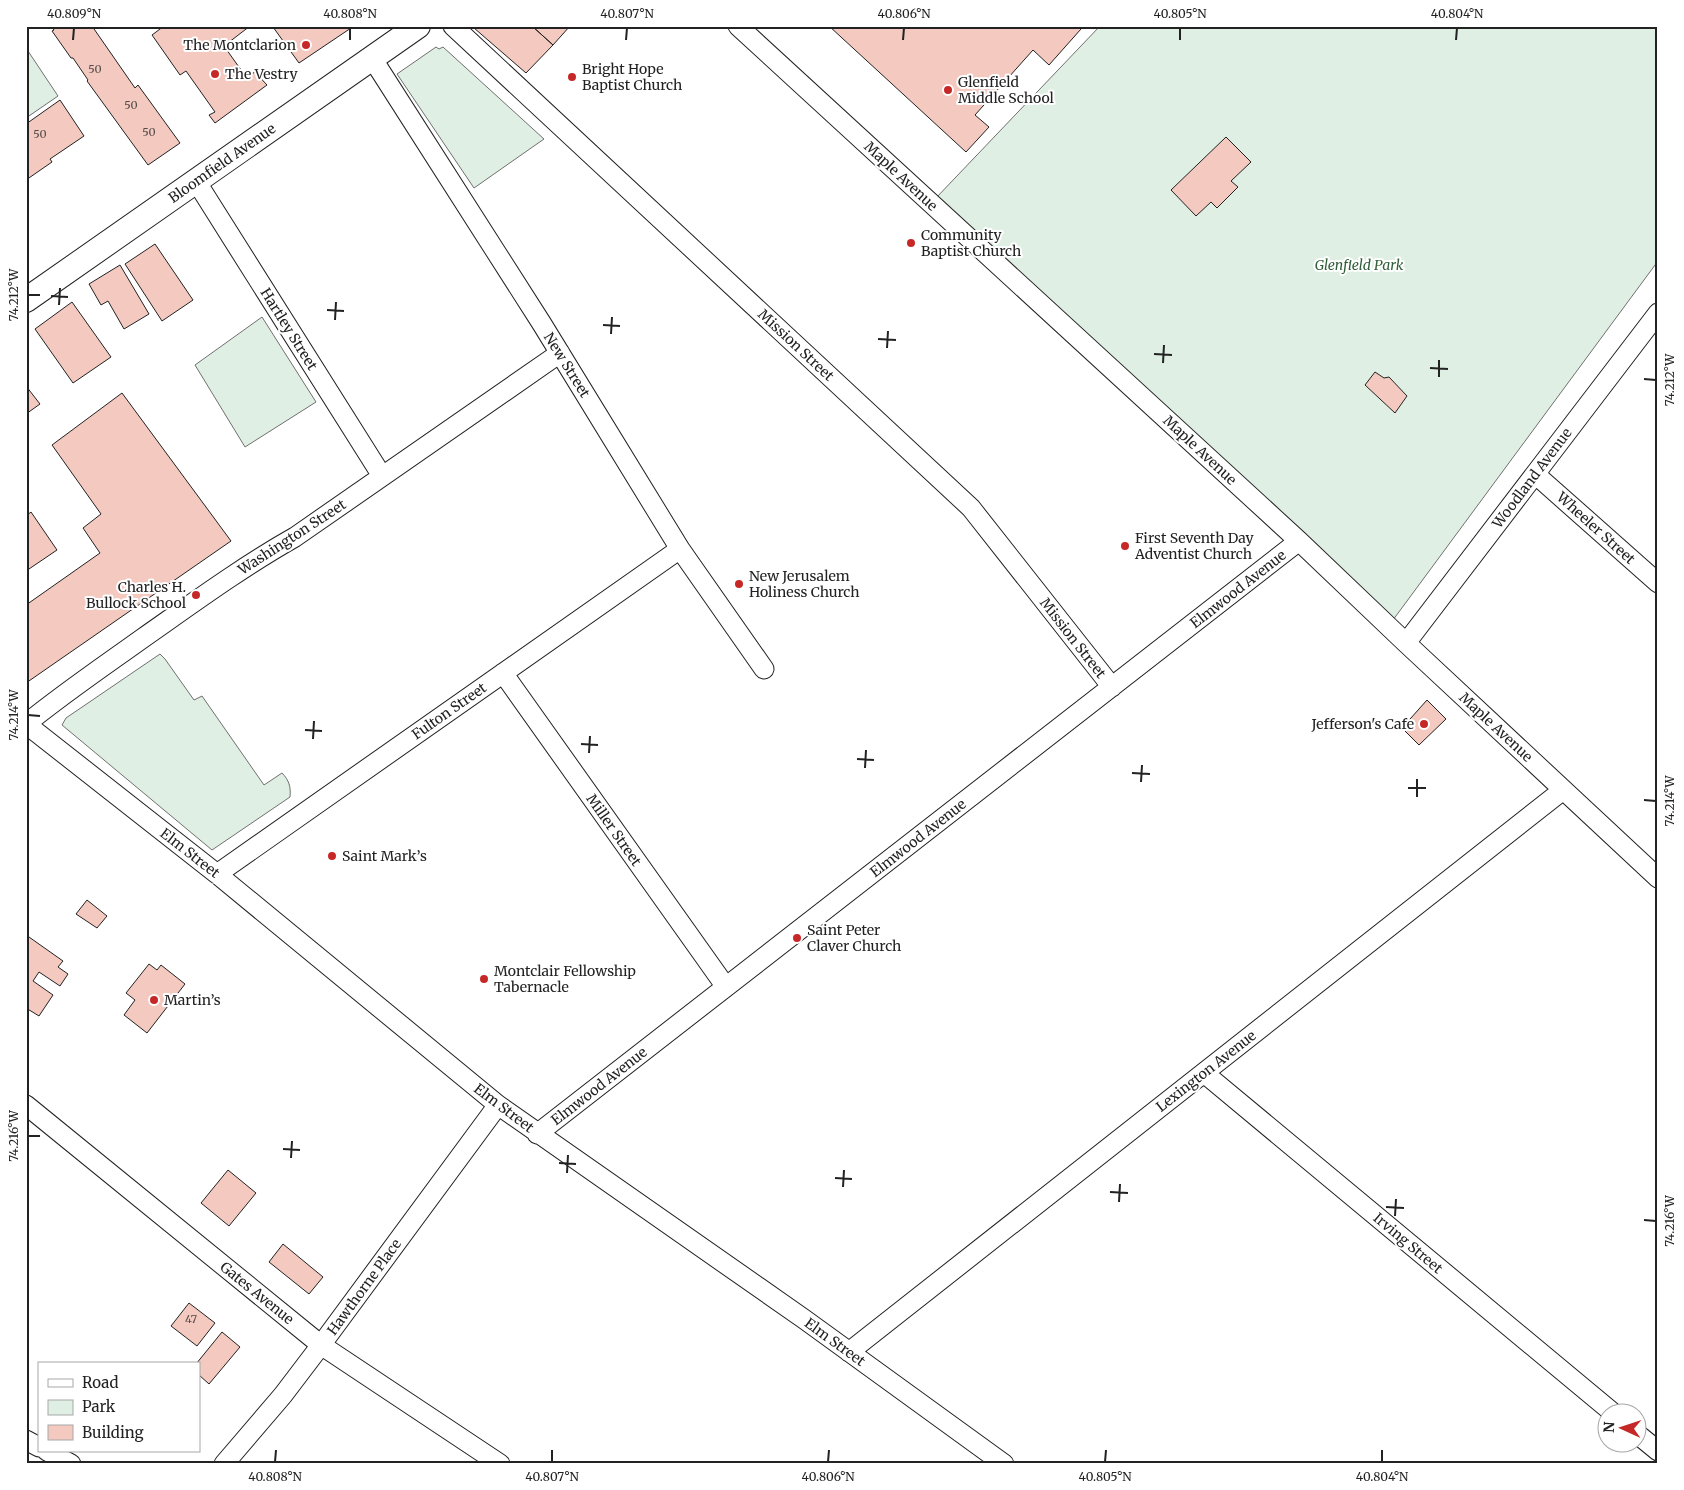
<svg xmlns="http://www.w3.org/2000/svg" width="1684" height="1490" viewBox="0 0 1684 1490" font-family="Merriweather,serif">
  <style>
    .green { fill: #e0efe3; stroke: #6f6f6f }
    .building { fill: #f3c9c0; stroke: #222 }
    .lines { fill: none; stroke-linecap: round; stroke-linejoin: round }
    .minor-casing { stroke: #222; stroke-width: 21 }
    .major-casing { stroke: #222; stroke-width: 26 }
    .minor { stroke: #fff; stroke-width: 19 }
    .major { stroke: #fff; stroke-width: 24 }
    .ticks { fill: none; stroke: #222; stroke-width: 2 }
    .poi-dot { fill: #c62828; stroke: #fff; stroke-width: 2 }
    .labels { text-anchor: middle; stroke-width: 4; stroke-linejoin: round; paint-order: stroke }
    .number-label { font-size: 11px; fill: #564c4a }
    .poi-label { font-size: 14px; fill: #222; stroke: #fff; text-anchor: start }
    .street-label { font-size: 14px; fill: #222; stroke: #fff }
    .park-label { font-size: 14px; font-style: italic; fill: #2f5e38; stroke: #fff }
    .neatline { fill: none; stroke: #222; stroke-width: 2 }
    .ticks-label { font-size: 12px; text-anchor: middle; fill: #222 }
  </style>
  <rect width="100%" height="100%" fill="#fff"/>
  <path class="green" d="M1100 26H1658V261L1393 620 935 199Z
    M436 47 439 49 443 47 544 139 474 188 397 74Z
    M26 48 58 96 26 118Z
    M262 317 316 402 245 447 195 365Z
    M160 654 165 659 194 700 202 696 264 785 282 773C289 780 291 787 290 797L212 850 62 725 66 718Z"/>
  <path class="building" d="M51 26H92L135 88 138 85 180 143 148 165 87 81 88 80 73 58H71L52 31 54 30Z
    M164 26H250L224 46 246 77 255 72 267 85 215 123 209 115 215 112 186 71 180 75 152 35Z
    M274 26H354L299 63 273 27Z
    M476 26H532L553 45 526 73 474 28Z
    M532 26H570L553 45Z
    M829 26H1079L1081 29 1049 65 1033 50 975 115 989 127 966 152Z
    M60 100 84 136 50 159 52 162 26 180V124Z
    M1226 137 1251 162 1231 181 1238 187 1217 208 1211 202 1196 216 1171 190Z
    M155 244 193 300 162 321 125 264Z
    M120 265 149 314 124 329 108 301 101 305 89 284Z
    M72 302 111 357 73 383 35 329Z
    M1375 372 1384 378 1389 377 1407 396 1395 413 1365 385Z
    M26 386 40 404 26 414Z
    M122 393 231 541 26 683V605L100 553 83 528 101 514 52 445Z
    M31 512 57 550 26 571V516Z
    M1427 700 1446 719 1419 745 1402 728Z
    M87 900 107 916 97 928 76 914Z
    M29 937 63 961 58 967 68 974 60 986 39 972 33 981 53 995 39 1016 26 1008V941Z
    M149 964 157 970 161 965 185 984 147 1033 124 1015 135 1000 126 993Z
    M228 1170 256 1193 229 1226 201 1203Z
    M283 1244 323 1277 309 1294 269 1262Z
    M189 1303 215 1323 197 1346 171 1326Z
    M222 1332 240 1347 209 1384 199 1375V1364H196Z"/>
  <g class="lines">
    <g class="minor-casing">
      <path id="minor" d="M453 26 971 508 1112 687
        M738 26 1299 541 1406 643 1658 878
        M372 58 542 324 680 549 764 669
        M196 181 382 476
        M1535 474 1658 583
        M1406 643 1658 313
        M503 673 726 987
        M26 724 217 874 498 1105 804 1319 1004 1464
        M26 724C64 693 104 666 143 638 193 603 242 567 295 537L560 353
        M217 874 680 549
        M1204 1073 1612 1412
        M26 1105 321 1345 500 1464
        M537 1134 1299 541
        M849 1352 1563 790
        M1636 1433 1658 1451
        M26 1440 39 1447
        M47 1451 71 1464
        M224 1464 283 1395 321 1345 498 1105"/>
    </g>
    <g class="major-casing">
      <path id="major" d="M26 300 418 26"/>
    </g>
    <use href="#minor" class="minor"/>
    <use href="#major" class="major"/>
  </g>
  <path class="ticks" d="M73 40 74 28M350 40V28M626 40 627 28M903 40 904 28M1180 40V28M1456 40 1457 28M28 295H40M51 296 68 297M59 305 60 288M327 310 344 311M335 320 336 302M603 325 620 326M611 334 612 317M878 339 896 340M887 348 888 331M1154 354 1172 355M1163 363 1164 345M1430 368 1448 369M1439 377V360M1644 379 1656 380M28 715 40 716M305 730 322 731M313 739 314 721M581 744 598 745M589 753 590 736M857 759 874 760M865 768 866 750M1132 773 1150 774M1141 782 1142 765M1408 788H1426M1417 797V779M1644 800 1656 801M28 1136H40M283 1149 300 1150M291 1158 292 1141M559 1163 576 1164M567 1173 568 1155M835 1178 852 1179M843 1187 844 1170M1110 1192 1128 1193M1119 1202 1120 1184M1386 1207 1404 1208M1395 1216 1396 1199M1644 1220 1656 1221M275 1462 276 1450M552 1462V1450M828 1462 829 1450M1105 1462 1106 1450M1382 1462V1450"/>
  <g class="poi-dot">
    <circle cx="306" cy="45" r="5"/>
    <circle cx="215" cy="74" r="5"/>
    <circle cx="572" cy="77" r="5"/>
    <circle cx="948" cy="90" r="5"/>
    <circle cx="911" cy="243" r="5"/>
    <circle cx="1125" cy="546" r="5"/>
    <circle cx="739" cy="584" r="5"/>
    <circle cx="196" cy="595" r="5"/>
    <circle cx="1424" cy="724" r="5"/>
    <circle cx="332" cy="856" r="5"/>
    <circle cx="797" cy="938" r="5"/>
    <circle cx="484" cy="979" r="5"/>
    <circle cx="154" cy="1000" r="5"/>
  </g>
  <g class="labels">
    <g class="number-label">
      <text x="95" y="73">50</text>
      <text x="131" y="109">50</text>
      <text x="149" y="136">50</text>
      <text x="40" y="138">50</text>
      <text x="191" y="1323">47</text>
    </g>
    <g class="poi-label">
      <text x="296" y="50" text-anchor="end">The Montclarion</text>
      <text x="582" y="74">Bright Hope<tspan x="582" dy="16">Baptist Church</tspan></text>
      <text x="225" y="79">The Vestry</text>
      <text x="958" y="87">Glenfield<tspan x="958" dy="16">Middle School</tspan></text>
      <text x="921" y="240">Community<tspan x="921" dy="16">Baptist Church</tspan></text>
      <text x="1135" y="543">First Seventh Day<tspan x="1135" dy="16">Adventist Church</tspan></text>
      <text x="749" y="581">New Jerusalem<tspan x="749" dy="16">Holiness Church</tspan></text>
      <text x="186" y="592" text-anchor="end">Charles H.<tspan x="186" dy="16">Bullock School</tspan></text>
      <text x="1414" y="729" text-anchor="end">Jefferson's Cafe</text>
      <text x="342" y="861">Saint Mark’s</text>
      <text x="807" y="935">Saint Peter<tspan x="807" dy="16">Claver Church</tspan></text>
      <text x="494" y="976">Montclair Fellowship<tspan x="494" dy="16">Tabernacle</tspan></text>
      <text x="164" y="1005">Martin’s</text>
    </g>
    <g class="street-label">
      <text transform="translate(222 163) rotate(-35)" y="5">Bloomfield Avenue</text>
      <text transform="translate(901 176) rotate(43)" y="5">Maple Avenue</text>
      <text transform="translate(289 329) rotate(58)" y="5">Hartley Street</text>
      <text transform="translate(796 345) rotate(43)" y="5">Mission Street</text>
      <text transform="translate(567 365) rotate(58)" y="5">New Street</text>
      <text transform="translate(1200 450) rotate(43)" y="5">Maple Avenue</text>
      <text transform="translate(1532 478) rotate(-53)" y="5">Woodland Avenue</text>
      <text transform="translate(1596 528) rotate(42)" y="5">Wheeler Street</text>
      <text transform="translate(292 537) rotate(-33)" y="5">Washington Street</text>
      <text transform="translate(1238 589) rotate(-38)" y="5">Elmwood Avenue</text>
      <text transform="translate(1073 638) rotate(52)" y="5">Mission Street</text>
      <text transform="translate(449 711) rotate(-35)" y="5">Fulton Street</text>
      <text transform="translate(1496 727) rotate(43)" y="5">Maple Avenue</text>
      <text transform="translate(614 830) rotate(55)" y="5">Miller Street</text>
      <text transform="translate(918 838) rotate(-38)" y="5">Elmwood Avenue</text>
      <text transform="translate(190 853) rotate(38)" y="5">Elm Street</text>
      <text transform="translate(1206 1071) rotate(-38)" y="5">Lexington Avenue</text>
      <text transform="translate(599 1086) rotate(-38)" y="5">Elmwood Avenue</text>
      <text transform="translate(504 1108) rotate(37)" y="5">Elm Street</text>
      <text transform="translate(1408 1243) rotate(40)" y="5">Irving Street</text>
      <text transform="translate(364 1287) rotate(-54)" y="5">Hawthorne Place</text>
      <text transform="translate(257 1293) rotate(39)" y="5">Gates Avenue</text>
      <text transform="translate(835 1342) rotate(36)" y="5">Elm Street</text>
    </g>
    <g class="park-label">
      <text x="1359" y="270">Glenfield Park</text>
    </g>
  </g>
  <rect width="1684" height="1490" fill="none" stroke="#ffffff" stroke-width="55"/>
  <rect x="38" y="1362" width="162" height="90" fill="#ffffff" stroke="#a7a7a7"/>
  <rect x="48" y="1379" width="25" height="8" fill="#ffffff" stroke="#a7a7a7"/>
  <text x="82" y="1388" font-size="15" fill="#222222">Road</text>
  <rect x="48" y="1400" width="25" height="15" fill="#e0efe3" stroke="#a7a7a7"/>
  <text x="82" y="1412" font-size="15" fill="#222222">Park</text>
  <rect x="48" y="1425" width="25" height="15" fill="#f3c9c0" stroke="#a7a7a7"/>
  <text x="82" y="1438" font-size="15" fill="#222222">Building</text>
  <g transform="translate(1622 1428) rotate(273)"><circle r="24" fill="#ffffff" stroke="#a7a7a7"/>
  <path d="M0-4L9 19L0 12L-9 19Z" fill="#c62828"/>
  <text y="-8" font-size="14" font-weight="bold" text-anchor="middle" fill="#222222">N</text>
  </g>
  <rect x="28" y="28" width="1628" height="1434" class="neatline"/>
  <g class="ticks-label">
    <text x="74" y="18">40.809°N</text>
    <text x="350" y="18">40.808°N</text>
    <text x="627" y="18">40.807°N</text>
    <text x="904" y="18">40.806°N</text>
    <text x="1180" y="18">40.805°N</text>
    <text x="1457" y="18">40.804°N</text>
    <text transform="translate(14 295) rotate(-90)" y="4">74.212°W</text>
    <text transform="translate(1670 380) rotate(-90)" y="4">74.212°W</text>
    <text transform="translate(14 715) rotate(-90)" y="4">74.214°W</text>
    <text transform="translate(1670 801) rotate(-90)" y="4">74.214°W</text>
    <text transform="translate(14 1136) rotate(-90)" y="4">74.216°W</text>
    <text transform="translate(1670 1221) rotate(-90)" y="4">74.216°W</text>
    <text x="275" y="1481">40.808°N</text>
    <text x="552" y="1481">40.807°N</text>
    <text x="828" y="1481">40.806°N</text>
    <text x="1105" y="1481">40.805°N</text>
    <text x="1382" y="1481">40.804°N</text>
  </g>
</svg>
